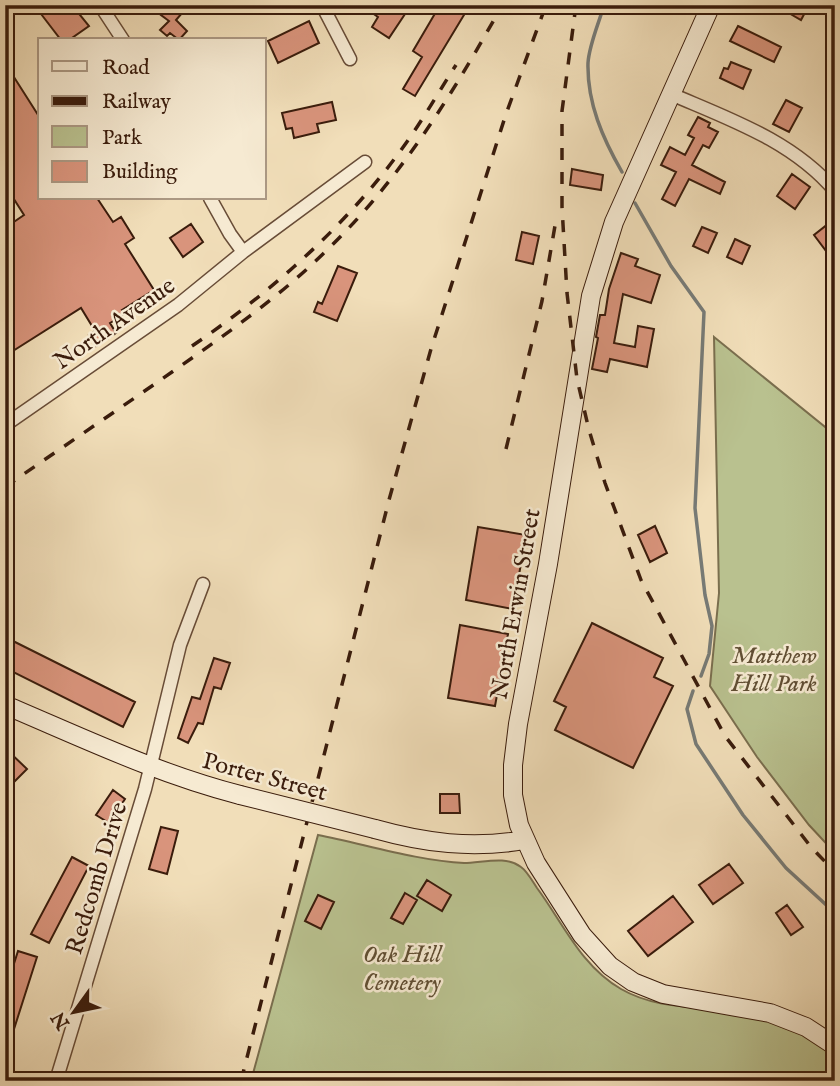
<svg xmlns="http://www.w3.org/2000/svg" width="840" height="1086" viewBox="0 0 840 1086" font-family="'IM FELL English',serif">
  <style>
    .green { fill: #b9c18f; stroke: #7a6e4e; stroke-width: 2 }
    .lines { fill: none; stroke-linecap: round; stroke-linejoin: round }
    .stream { stroke: #777a75; stroke-width: 3.5 }
    .building { fill: #d9947c; stroke: #3a1c0c; stroke-width: 2 }
    .street-casing { stroke: #684c37; stroke-width: 15 }
    .secondary-casing { stroke: #3a1c0c; stroke-width: 20 }
    .street { stroke: #f6ead2; stroke-width: 12 }
    .secondary { stroke: #f6ead2; stroke-width: 18 }
    .rail { stroke: #3a1c0c; stroke-width: 3.5; stroke-dasharray: 12 12; stroke-linecap: butt }
    .secondary-bridge-casing { stroke: #3a1c0c; stroke-width: 20; stroke-linecap: butt }
    .secondary-bridge { stroke: #f6ead2; stroke-width: 18 }
    .labels { text-anchor: middle; stroke-width: 5; stroke-linejoin: round; paint-order: stroke }
    .street-label { font-size: 24px; fill: #3a1c0c; stroke: #f6ead2 }
    .park-label { font-size: 24px; font-style: italic; fill: #604e33; stroke: #f6ead2 }
  </style>
  <rect width="100%" height="100%" fill="#f1deb9"/>
  <filter id="stains"><feTurbulence type="fractalNoise" baseFrequency=".00286" numOctaves="4"/><feColorMatrix values="0 0 0 0 .2 0 0 0 0 .09 0 0 0 0 .02 0 0 0 .5 -.17"/></filter>
  <radialGradient id="worn" r=".72"><stop offset=".6" stop-color="#630" stop-opacity="0"/><stop offset="1" stop-color="#630" stop-opacity=".3"/></radialGradient>
  <path class="green" d="M714 337 835 435V853L809 825 757 757 710 686 719 593Z
    M318 835C364 844 419 861 464 863 482 863 506 855 521 867 527 871 533 882 537 888 563 923 581 966 621 989 661 1012 706 1005 750 1014 774 1020 817 1038 835 1055V1081H251Z"/>
  <g class="lines">
    <path class="stream" d="M604 5C599 23 589 45 588 63 587 103 603 139 622 172
      M635 203 671 266 704 312 695 508 705 595 712 626 709 654 701 676
      M693 691 687 709 696 744 743 815 786 868 835 913"/>
  </g>
  <path class="building" d="M44 5H72L89 26 69 40H61L38 10Z
    M170 5H189L176 20 187 31 179 40 170 33 167 36 160 30 169 21 161 15Z
    M361 5H411L389 38 372 27 378 17Z
    M440 5H470L415 96 403 89 422 57 413 51Z
    M791 5H809L801 20 787 12Z
    M309 21 319 43 278 63 268 41Z
    M738 26 781 47 774 62 730 41Z
    M731 62 751 70 743 89 720 78 724 68 728 69Z
    M5 63 40 118V198H97L113 222 121 217 134 238 125 244 154 290 122 310 125 314 110 323 116 333 96 346 89 335 95 331 81 308 5 356V228L24 215 5 185Z
    M786 100 802 108 789 132 773 124Z
    M332 102 336 120 317 124 319 132 294 138 292 128 286 129 282 113Z
    M698 117 710 123 708 127 718 132 709 148 703 145 692 165 725 182 720 194 689 179 675 206 662 199 676 172 661 165 670 147 685 155 694 138 688 135Z
    M572 169 603 175 601 190 570 185Z
    M792 174 810 187 795 209 777 196Z
    M191 224 203 242 183 257 170 238Z
    M828 224 835 233V263L814 235Z
    M702 227 717 233 708 253 693 246Z
    M522 232 539 236 533 264 516 260Z
    M735 239 750 246 742 264 727 257Z
    M621 253 638 259 635 266 660 275 651 303 623 294 614 343 635 347 638 326 654 329 647 367 610 359 607 372 592 369 598 338 596 337 600 315H605L609 289Z
    M338 266 357 273 337 321 314 312 318 302 322 304Z
    M655 526 667 553 650 562 638 535Z
    M478 527 526 535 513 609 466 600Z
    M592 623 663 658 654 677 673 686 633 768 555 730 566 707 554 701Z
    M460 625 508 634 495 706 448 698Z
    M5 637 135 702 123 727 5 668Z
    M214 658 230 663 221 689 214 687 203 724 198 723 188 743 178 738 192 697 200 699Z
    M5 748 27 769 5 791Z
    M113 790 125 799 109 823 96 815Z
    M440 794H459L460 813H440Z
    M161 827 178 831 167 874 149 869Z
    M72 857 89 866 49 943 31 934Z
    M729 864 743 883 713 904 699 885Z
    M427 880 451 895 442 911 417 896Z
    M405 893 417 900 403 924 391 918Z
    M318 895 334 902 321 929 305 921Z
    M673 896 693 922 648 956 628 931Z
    M787 905 803 927 791 935 776 913Z
    M18 951 37 957 7 1051H5V992Z"/>
  <g class="lines">
    <g class="street-casing">
      <path id="street" d="M100 5 123 40
        M322 5 350 59
        M671 94C729 119 793 141 835 191
        M210 198 230 234 243 252
        M5 425 178 305 243 252 365 162
        M5 1073 16 1081
        M56 1081 145 789 180 645 203 584"/>
    </g>
    <g class="secondary-casing">
      <path id="secondary" d="M711 5 614 222 591 296 548 564 518 724 513 765V795L519 825 536 863 582 935 610 966 633 982 663 994 770 1013 806 1027 835 1046
        M5 705C83 738 158 774 240 795
        M375 829C425 843 472 849 524 840"/>
    </g>
    <use href="#street" class="street"/>
    <use href="#secondary" class="secondary"/>
    <path class="rail" d="M576 5 562 111V207L567 293 577 379 589 430 605 483 641 580 725 736 811 847 835 872
      M192 346C270 293 346 226 401 150 421 123 438 93 456 65
      M506 449 542 301 556 220
      M5 487C57 451 110 415 162 379 219 339 275 301 325 252 396 184 447 103 495 18
      M241 1081 389 500 431 349 506 114 546 5"/>
    <g class="secondary-bridge-casing">
      <path id="secondary-bridge" d="M240 795 375 829"/>
    </g>
    <use href="#secondary-bridge" class="secondary-bridge"/>
  </g>
  <g class="labels">
    <g class="street-label">
      <text transform="translate(114 323) rotate(-35)" y="8">North Avenue</text>
      <text transform="translate(515 604) rotate(-80)" y="8">North Erwin Street</text>
      <text transform="translate(265 776) rotate(15)" y="8">Porter Street</text>
      <text transform="translate(96 878) rotate(-73)" y="8">Redcomb Drive</text>
    </g>
    <g class="park-label">
      <text x="774" y="663">Matthew<tspan x="774" dy="28">Hill Park</tspan></text>
      <text x="402" y="962">Oak Hill<tspan x="402" dy="28">Cemetery</tspan></text>
    </g>
  </g>
  <rect width="840" height="1086" fill="none" stroke="#f1deb9" stroke-width="28"/>
  <rect x="7" y="7" width="826" height="1072" fill="none" stroke="#3a1c0c" stroke-width="3.5"/>
  <rect x="14" y="14" width="812" height="1058" fill="none" stroke="#3a1c0c" stroke-width="2"/>
  <rect x="38" y="38" width="228" height="161" fill="#f6ead2" stroke="#ab9883" stroke-width="2"/>
  <rect x="52" y="61" width="35" height="10" fill="#f6ead2" stroke="#ab9883" stroke-width="2"/>
  <text x="102" y="74" font-size="21" fill="#3a1c0c">Road</text>
  <rect x="52" y="96" width="35" height="10" fill="#3a1c0c" stroke="#ab9883" stroke-width="2"/>
  <text x="102" y="108" font-size="21" fill="#3a1c0c">Railway</text>
  <rect x="52" y="126" width="35" height="21" fill="#b9c18f" stroke="#ab9883" stroke-width="2"/>
  <text x="102" y="144" font-size="21" fill="#3a1c0c">Park</text>
  <rect x="52" y="161" width="35" height="21" fill="#d9947c" stroke="#ab9883" stroke-width="2"/>
  <text x="102" y="178" font-size="21" fill="#3a1c0c">Building</text>
  <g transform="translate(74 1012) rotate(237)" stroke="#f6ead2" stroke-width="5" paint-order="stroke">
  <path d="M0-5L12 26L0 18L-12 26Z" fill="#3a1c0c"/>
  <text y="-10" font-size="19" font-weight="bold" text-anchor="middle" fill="#3a1c0c">N</text>
  </g>
  <rect width="100%" height="100%" filter="url(#stains)"/>
  <rect width="100%" height="100%" fill="url(#worn)"/>
</svg>
